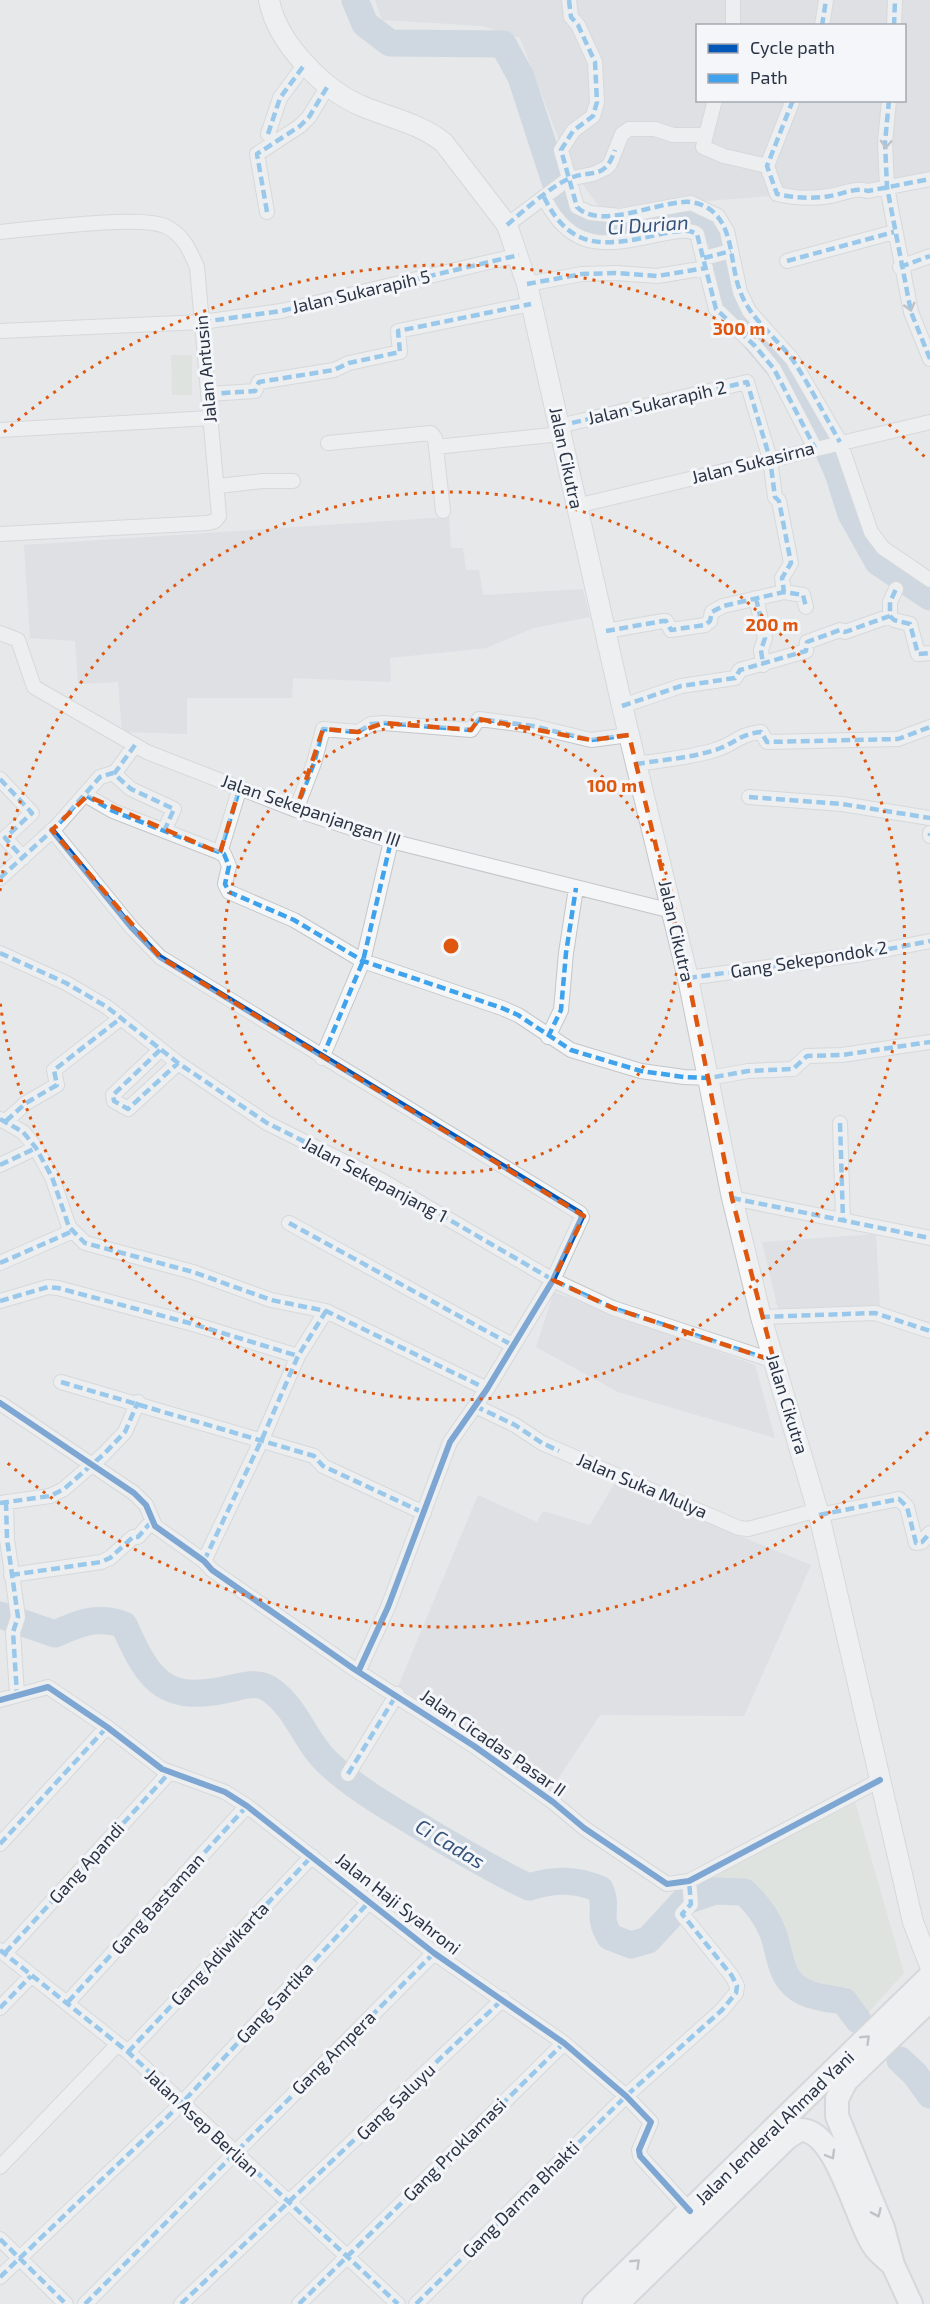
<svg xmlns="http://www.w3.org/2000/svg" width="930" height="2304" viewBox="0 0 930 2304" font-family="'Exo 2',sans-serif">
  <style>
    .built { fill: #d4d7dd; fill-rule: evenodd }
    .green { fill: #d6ded6 }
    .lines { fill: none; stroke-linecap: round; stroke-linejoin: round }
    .river { stroke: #b4c4d5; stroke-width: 27 }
    .minor-casing { stroke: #c4c6c8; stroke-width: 16 }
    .secondary-casing { stroke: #c4c6c8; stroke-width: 22 }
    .primary-casing { stroke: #c2c5c8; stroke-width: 26 }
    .minor { stroke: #f5f6f7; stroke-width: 14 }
    .secondary { stroke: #f8f8f8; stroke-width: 20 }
    .primary { stroke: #f8f8f8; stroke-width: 22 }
    .quiet { stroke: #3ea3ec; stroke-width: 4.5; stroke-dasharray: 9 4.5; stroke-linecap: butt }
    .cycleway-casing { stroke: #f4f6f9; stroke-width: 10 }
    .cycleway { stroke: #0057b8; stroke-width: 6 }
    .oneway { stroke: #90959e }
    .oneway2 { stroke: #92969e }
    .marked { fill: none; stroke: #df570f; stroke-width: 4.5; stroke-dasharray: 12 8; stroke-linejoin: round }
    .ring { fill: none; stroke: #df570f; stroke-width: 3; stroke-dasharray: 3 6 }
    .labels { text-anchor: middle; stroke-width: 6; stroke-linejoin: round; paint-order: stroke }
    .street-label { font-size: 18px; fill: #2b3445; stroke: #f4f6f9 }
    .water-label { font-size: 20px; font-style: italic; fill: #34527a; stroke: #f4f6f9 }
    .centre { fill: #df570f; stroke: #f4f6f9; stroke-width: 3 }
    .ring-label { font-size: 18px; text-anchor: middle; font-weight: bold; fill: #df570f; stroke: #f4f6f9; stroke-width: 6; stroke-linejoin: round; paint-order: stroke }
  </style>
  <rect width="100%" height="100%" fill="#e6e8ea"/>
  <path class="built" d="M375 0H930V184L601 209 569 166 520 38 483 26 382 20ZM698 26H904V100H698Z
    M449 517 451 548H463L466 570H479L483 595 583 589 590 617 534 628 486 648 390 658 391 682 293 678 292 698H187V734L122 732 118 682 78 684 75 641 30 638 24 545Z
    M876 1234 880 1309H778L762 1242Z
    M554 1292 755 1365 775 1438 618 1392 536 1347Z
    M614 1484 811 1565 744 1716 600 1715 548 1794 397 1689 478 1495 537 1522 543 1511 590 1525Z"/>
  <path class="green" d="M171 355H192V395H172Z
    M855 1801 904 1973 868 2013 847 1987 819 1989 771 1966 779 1943C759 1895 752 1889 699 1892V1880L719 1864Z"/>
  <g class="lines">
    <path class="river" d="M355 0 365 24 390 43 503 44 521 77 564 209 577 229 640 230 707 220 722 241 726 305 805 398 838 473 851 514 878 562 930 597
      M0 1615 55 1634C79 1623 98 1615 124 1625 150 1684 166 1704 233 1688 247 1685 260 1681 272 1691 297 1709 306 1743 328 1763 358 1791 394 1810 429 1832 462 1851 494 1871 529 1887 555 1879 574 1879 600 1889 609 1908 596 1915 610 1937L631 1945 648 1940 683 1902 715 1891 744 1892C756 1903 767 1917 773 1933 781 1955 779 1980 804 1992 816 1998 831 1999 844 2001L858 2020
      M900 2060 915 2074 930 2095"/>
    <g class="minor-casing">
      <path id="minor" d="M569 0 571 17 578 25 595 62 597 102 593 116 573 131 561 150 577 207 590 213 620 216 691 203 718 216 727 231 740 292 749 311 792 359 840 442 871 532 883 548 930 580
        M733 26V0
        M822 26 826 0
        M894 26 895 0
        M715 100 703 147 724 156 767 166
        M793 100 767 166 777 194C794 198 813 199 830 196 843 194 855 187 868 191L930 179
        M889 100 885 143 887 187 911 312 930 359
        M268 134 280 98 305 64
        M544 197C571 253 607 246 661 234 673 232 687 228 697 234L716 309 755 346 774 369 815 448
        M267 212 257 154 300 126 309 117 329 84
        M507 225 568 179 593 174 606 168 610 164 622 134 629 129H655L673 135H706
        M0 232C34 229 142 214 167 227 184 236 190 251 197 267L219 516 215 521 208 523 0 534
        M704 258 731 251
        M787 261 894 232
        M900 267 930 256
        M527 284 582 274 616 273 657 276 706 268
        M0 331 202 322 281 311 519 255
        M208 394 255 391 259 382 334 370 349 363 400 352 398 331 531 304
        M559 426 747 382 770 459 775 497 779 501 791 563 782 578 784 592 803 595 806 607
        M0 430 210 418
        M328 443 431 433 435 438 443 511
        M436 447 561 434
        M218 486 263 481H293
        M576 506 930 422
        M756 598 765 638 761 650 763 665
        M890 616 894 620 910 624 918 654 930 653
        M606 631 663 621H666L671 630 705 625 710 621 712 612 723 606 784 592
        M0 633 18 640 34 687 147 752 296 810 391 841 672 911
        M622 706 681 686 735 678 740 670 806 651 807 642 840 630 845 632 890 616V602L896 589
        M636 764C661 760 690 758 715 750 735 744 739 734 761 732L767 742 898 739 930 727
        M114 774 135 745
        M0 779 32 813 5 838 23 858
        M87 796 113 811 224 854 229 866 225 884 229 892 294 920 363 961 502 1008 518 1015 571 1050 641 1071 684 1077 709 1078 748 1071 793 1069 807 1056 842 1055 930 1042
        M749 797 842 804 930 818
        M296 810 314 763 323 729 358 732 371 724 384 723 471 730 479 719 533 726 591 740 629 735
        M52 830 132 928 160 957 580 1213 582 1217 553 1280 487 1389 450 1442 388 1607 359 1670
        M930 833V836
        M220 853 240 787
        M0 878 56 827 100 777 113 773 131 789 174 809 165 829
        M0 953 66 983 107 1007 178 1063 267 1123 381 1180 553 1280 613 1308 774 1361
        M688 978 863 954 930 941
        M548 1037 561 1010 566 953 576 888
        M160 1050 113 1095 114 1101 128 1109 178 1063
        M322 1058 363 961 391 841
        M0 1119 23 1132 36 1148 52 1177 69 1227 85 1243 193 1272 271 1300 326 1311 487 1389
        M6 1121 26 1103 57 1085 54 1070 121 1018
        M840 1123 843 1220
        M0 1165 36 1148
        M732 1198 930 1238
        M289 1223 512 1345
        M0 1263 73 1231
        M0 1301 48 1287 58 1288 193 1324 298 1356
        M761 1317 875 1313 930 1331
        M61 1382 314 1456 323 1466 424 1513
        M0 1403 134 1493 146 1505 155 1526 204 1561 212 1570 354 1669 474 1746 553 1802 584 1828 667 1884 689 1881 880 1780
        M475 1406 515 1425 542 1443 739 1528 748 1529 818 1510
        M6 1502 7 1539 18 1617 13 1632 17 1695
        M0 1503 50 1496 64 1489 104 1454 125 1432 138 1402
        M819 1515 899 1499 907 1507 916 1543 922 1542 930 1533
        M204 1561 262 1439 298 1356 326 1311
        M11 1575 101 1562 110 1558 133 1537H138L152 1521
        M0 1700 48 1687 107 1727 162 1769 225 1792 247 1806 434 1953 564 2043 626 2096 651 2122 639 2150 640 2156 690 2211
        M348 1774 397 1694
        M0 1844 107 1727
        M0 1950 128 2052 398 2304
        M5 1953 170 1772
        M68 2002 247 1806
        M0 2008 31 1976
        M128 2052 312 1856
        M0 2167 118 2044
        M0 2239 66 2304
        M0 2277 182 2103 368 1903
        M85 2304 434 1953
        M181 2304 503 1999
        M299 2304 564 2043
        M416 2304 626 2096 722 2010 736 1993 737 1986 732 1976 682 1914 691 1904 689 1881"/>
    </g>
    <g class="secondary-casing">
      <path id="secondary" d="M269 0C277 43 324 91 364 107 391 118 421 124 444 143L507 225 527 284 622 706 688 978 732 1198 761 1317 819 1515 913 1922 930 1966"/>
    </g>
    <g class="primary-casing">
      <path id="primary" d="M594 2304 930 1976
        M617 2304 787 2138 799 2130C837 2127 856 2224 876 2249 881 2255 888 2260 893 2265
        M911 2304 893 2265 883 2228 837 2116V2099L846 2081 930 2000"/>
    </g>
    <use href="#minor" class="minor"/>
    <use href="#secondary" class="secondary"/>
    <use href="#primary" class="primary"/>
    <path class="quiet" d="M569 0 571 17 578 25 595 62 597 102 593 116 573 131 561 150 577 207C602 233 669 195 696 203 736 214 728 260 740 291 750 319 775 336 792 359 810 385 824 415 840 442
      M822 26 826 0
      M894 26 895 0
      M793 100 767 166 777 194C794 198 813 199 830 196 843 194 855 187 868 191L930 179
      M889 100 885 143 887 187 911 312 930 359
      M268 134 280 98 305 64
      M544 197C571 253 607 246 661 234 673 232 687 228 697 234L716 309 755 346 774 369 815 448
      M267 212 257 154 300 126 309 117 329 84
      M507 225C523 211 549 188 568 179 592 168 604 182 615 150
      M704 258 731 251
      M787 261 894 232
      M900 267 930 256
      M527 284 582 274 616 273 657 276 706 268
      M202 322 281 311 519 255
      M208 394 255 391 259 382 334 370 349 363 400 352 398 331 531 304
      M559 426 747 382 770 459 775 497 779 501 791 563 782 578 784 592 803 595 806 607
      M756 598 765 638 761 650 763 665
      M890 616 894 620 910 624 918 654 930 653
      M606 631 663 621H666L671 630 705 625 710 621 712 612 723 606 784 592
      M622 706 681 686 735 678 740 670 806 651 807 642 840 630 845 632 890 616V602L896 589
      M636 764C661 760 690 758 715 750 735 744 739 734 761 732L767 742 898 739 930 727
      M114 774 135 745
      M0 779 32 813 5 838 23 858
      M87 796 113 811 224 854 229 866 225 884 229 892 294 920 363 961 502 1008 518 1015 571 1050 641 1071 684 1077 709 1078 748 1071 793 1069 807 1056 842 1055 930 1042
      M749 797 842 804 930 818
      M296 810 314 763 323 729 358 732 371 724 384 723 471 730 479 719 533 726 591 740 629 735
      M930 833V836
      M220 853 240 787
      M0 878 56 827 100 777 113 773 131 789 174 809 165 829
      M0 953 66 983 107 1007 178 1063 267 1123 381 1180 553 1280 613 1308 774 1361
      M688 978 863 954 930 941
      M548 1037 561 1010 566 953 576 888
      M160 1050 113 1095 114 1101 128 1109 178 1063
      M322 1058 363 961 391 841
      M0 1119 23 1132 36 1148 52 1177 69 1227 85 1243 193 1272 271 1300 326 1311 487 1389
      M6 1121 26 1103 57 1085 54 1070 121 1018
      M840 1123 843 1220
      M0 1165 36 1148
      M732 1198 930 1238
      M289 1223 512 1345
      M0 1263 73 1231
      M0 1301 48 1287 58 1288 193 1324 298 1356
      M761 1317 875 1313 930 1331
      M61 1382 314 1456 323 1466 424 1513
      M475 1406 515 1425 542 1443 559 1451
      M6 1502 7 1539 18 1617 13 1632 17 1695
      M0 1503 50 1496 64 1489 104 1454 125 1432 138 1402
      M819 1515 899 1499 907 1507 916 1543 922 1542 930 1533
      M204 1561 262 1439 298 1356 326 1311
      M11 1575 101 1562 110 1558 133 1537H138L152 1521
      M348 1774 397 1694
      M0 1844 107 1727
      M0 1950 128 2052 398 2304
      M5 1953 170 1772
      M68 2002 247 1806
      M0 2008 31 1976
      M128 2052 312 1856
      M0 2239 66 2304
      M0 2277 182 2103 368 1903
      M85 2304 434 1953
      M181 2304 503 1999
      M299 2304 564 2043
      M416 2304 626 2096 722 2010 736 1993 737 1986 732 1976 682 1914 691 1904 689 1881"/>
    <g class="cycleway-casing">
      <path id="cycleway" d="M52 830 132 928 160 957 580 1213 582 1217 553 1280 487 1389 450 1442 388 1607 359 1670
        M0 1403 134 1493 146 1505 155 1526 204 1561 212 1570 354 1669 474 1746 553 1802 584 1828 667 1884 689 1881 880 1780
        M0 1700 48 1687 107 1727 162 1769 225 1792 247 1806 434 1953 564 2043 626 2096 651 2122 639 2150 640 2156 690 2211"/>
    </g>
    <use href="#cycleway" class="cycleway"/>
  </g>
  <defs><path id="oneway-chevron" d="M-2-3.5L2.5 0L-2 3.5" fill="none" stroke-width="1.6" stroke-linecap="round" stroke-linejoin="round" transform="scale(1.5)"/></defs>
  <g class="oneway">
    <use href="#oneway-chevron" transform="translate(886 144) rotate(92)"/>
    <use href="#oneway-chevron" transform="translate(910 307) rotate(75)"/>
  </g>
  <g class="oneway2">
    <use href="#oneway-chevron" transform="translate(866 2039) rotate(-44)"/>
    <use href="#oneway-chevron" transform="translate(831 2155) rotate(60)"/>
    <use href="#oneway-chevron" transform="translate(877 2213) rotate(66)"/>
    <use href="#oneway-chevron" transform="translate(636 2263) rotate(-44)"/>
  </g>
  <path d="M0 0H930V2304H0ZM479 719 591 740 629 735 688 978 732 1198 774 1361 613 1308 553 1280 584 1216 160 957 52 830 87 796 220 853 240 787 296 810 323 729 358 732 384 723 471 730Z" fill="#e6e8ea" fill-opacity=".55" fill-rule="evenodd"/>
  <path class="marked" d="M479 719 591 740 629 735 688 978 732 1198 774 1361 613 1308 553 1280 584 1216 160 957 52 830 87 796 220 853 240 787 296 810 323 729 358 732 384 723 471 730Z"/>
  <g class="ring">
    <circle cx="451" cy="946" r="227"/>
    <path d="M0 891A454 454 0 1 1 0 1001"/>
    <path d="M928 1432A681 681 0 0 1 4 1460M4 432A681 681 0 0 1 928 460"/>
  </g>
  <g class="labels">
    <g class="street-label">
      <text transform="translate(361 292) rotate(-13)" y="6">Jalan Sukarapih 5</text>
      <text transform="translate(206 369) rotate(-95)" y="6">Jalan Antusin</text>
      <text transform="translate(657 403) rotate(-13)" y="6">Jalan Sukarapih 2</text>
      <text transform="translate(566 458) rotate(78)" y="6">Jalan Cikutra</text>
      <text transform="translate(753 463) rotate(-14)" y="6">Jalan Sukasirna</text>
      <text transform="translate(311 811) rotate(19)" y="6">Jalan Sekepanjangan III</text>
      <text transform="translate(676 931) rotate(77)" y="6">Jalan Cikutra</text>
      <text transform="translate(809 960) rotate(-9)" y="6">Gang Sekepondok 2</text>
      <text transform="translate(375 1180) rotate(28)" y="6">Jalan Sekepanjang 1</text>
      <text transform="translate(787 1404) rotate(73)" y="6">Jalan Cikutra</text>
      <text transform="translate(642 1486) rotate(23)" y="6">Jalan Suka Mulya</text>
      <text transform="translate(493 1743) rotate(35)" y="6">Jalan Cicadas Pasar II</text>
      <text transform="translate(87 1863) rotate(-48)" y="6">Gang Apandi</text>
      <text transform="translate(158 1904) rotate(-48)" y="6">Gang Bastaman</text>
      <text transform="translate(398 1904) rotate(38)" y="6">Jalan Haji Syahroni</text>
      <text transform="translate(220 1954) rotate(-47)" y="6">Gang Adiwikarta</text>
      <text transform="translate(275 2003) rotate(-47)" y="6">Gang Sartika</text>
      <text transform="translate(334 2053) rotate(-45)" y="6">Gang Ampera</text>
      <text transform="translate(396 2102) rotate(-44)" y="6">Gang Saluyu</text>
      <text transform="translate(202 2123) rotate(43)" y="6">Jalan Asep Berlian</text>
      <text transform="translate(775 2128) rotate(-44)" y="6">Jalan Jenderal Ahmad Yani</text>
      <text transform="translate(455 2150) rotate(-45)" y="6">Gang Proklamasi</text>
      <text transform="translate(521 2200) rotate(-45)" y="6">Gang Darma Bhakti</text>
    </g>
    <g class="water-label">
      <text transform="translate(648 225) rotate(-4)" y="7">Ci Durian</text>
      <text transform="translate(450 1844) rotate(31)" y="7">Ci Cadas</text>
    </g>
  </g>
  <circle cx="451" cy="946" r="9" class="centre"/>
  <g class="ring-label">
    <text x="739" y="335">300 m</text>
    <text x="772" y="631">200 m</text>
    <text x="612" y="792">100 m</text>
  </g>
  <rect x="696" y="24" width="210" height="78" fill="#f4f6f9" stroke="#a4a8b1" stroke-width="1.5"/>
  <rect x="708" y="44" width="30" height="9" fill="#0057b8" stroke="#a4a8b1" stroke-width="1.5"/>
  <text x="750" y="54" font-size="18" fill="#2b3445">Cycle path</text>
  <rect x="708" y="74" width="30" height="9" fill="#3ea3ec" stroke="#a4a8b1" stroke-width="1.5"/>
  <text x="750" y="84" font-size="18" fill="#2b3445">Path</text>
</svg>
